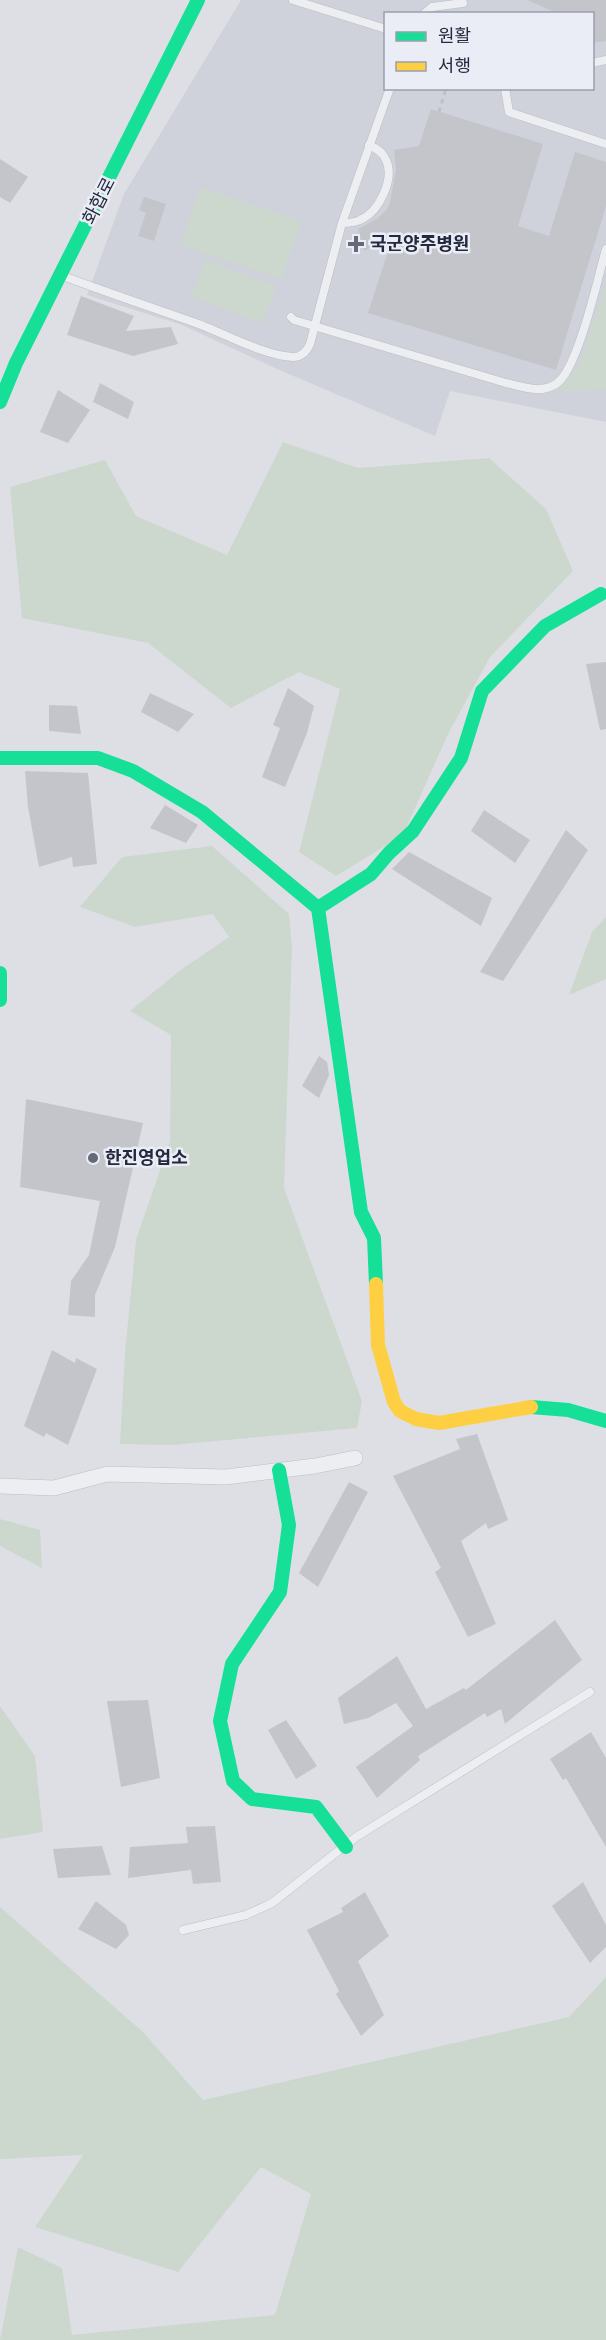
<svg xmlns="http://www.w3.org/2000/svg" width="606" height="2340" viewBox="0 0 606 2340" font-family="'Varela Round','Noto Sans KR',sans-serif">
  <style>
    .built { fill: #cfd2db; fill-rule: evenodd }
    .green { fill: #ccd8cd }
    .building { fill: #c3c5cb }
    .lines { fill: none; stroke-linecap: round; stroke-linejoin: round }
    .lane-casing { stroke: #bcbdc2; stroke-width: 9 }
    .street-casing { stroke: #bcbdc2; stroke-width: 16 }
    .path { stroke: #bfc0c6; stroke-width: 3; stroke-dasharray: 4.5 4.5; stroke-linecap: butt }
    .lane { stroke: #edeef1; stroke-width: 8 }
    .street { stroke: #edeef1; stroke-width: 15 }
    .fast { stroke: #16e098; stroke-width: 14 }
    .slow { stroke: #ffcf43; stroke-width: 14 }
    .poi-dot { fill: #656978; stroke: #eaedf5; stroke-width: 2 }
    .labels { text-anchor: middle; stroke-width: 5; stroke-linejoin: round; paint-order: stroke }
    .street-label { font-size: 18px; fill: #24293e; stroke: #eaedf5 }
    .poi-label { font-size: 18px; font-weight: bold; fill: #24293e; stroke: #eaedf5; text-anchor: start }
  </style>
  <rect width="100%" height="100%" fill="#dedfe4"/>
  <path class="built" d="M241 0H606V422L450 391 435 436 277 369 182 325 87 295 124 194ZM386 14H592V88H386Z"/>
  <path class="green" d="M200 187 301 221 282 279 181 245Z
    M205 260 276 286 263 323 192 297Z
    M606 282V389L552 392 569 378 580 363Z
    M283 442 358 468 489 458 546 509 573 571 490 657 448 734 403 835 336 876 299 852 340 689 299 672 231 708 148 643 22 618 10 487 105 460 136 516 227 555Z
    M212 846 289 914 292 948 284 1188 362 1401 357 1428 173 1445 120 1444 125 1353 136 1240 170 1141 171 1035 130 1011 182 969 229 937 213 914 135 927 80 907 122 857Z
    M606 917V979L569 995 592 932Z
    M0 1519 40 1530 42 1568 0 1546Z
    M0 1706 35 1756 43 1832 0 1839Z
    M0 1907 143 2032 203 2100 569 2017 606 1977V2340H0L18 2247 62 2268 72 2335 275 2315 311 2194 261 2167 178 2272 35 2227 83 2155 0 2159Z"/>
  <path class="building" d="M527 0H606V41L592 43V14H559Z
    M431 109 543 144 518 226 549 236 575 152 606 162V206L556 370 368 313 393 236 364 251 358 229 378 218 387 209 390 202 396 170 394 150 419 146Z
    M0 159 28 177 10 203 0 197Z
    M144 197 166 204 154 241 138 236 146 213 139 210Z
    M81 296 134 316 126 331 171 327 178 344 133 356 67 335Z
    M100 383 134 402 128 419 93 402Z
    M58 390 90 410 68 443 40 432Z
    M606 662V729L600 730 586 664Z
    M288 688 314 706 307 733 285 787 262 777 280 728 273 725Z
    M150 693 194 714 178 732 141 712Z
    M49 705 77 706 81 734 49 731Z
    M25 771 88 773 97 864 73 867 72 857 39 867 28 807Z
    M165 805 198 825 186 843 150 828Z
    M484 810 530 840 515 863 471 831Z
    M566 830 588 850 503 981 480 972Z
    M409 852 492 898 481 926 392 869Z
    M319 1056 327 1062 329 1075 319 1098 302 1086Z
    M26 1099 143 1123 115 1247 95 1295V1317L68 1315 71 1281 89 1255 100 1201 20 1187Z
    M52 1350 75 1363 76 1358 97 1369 68 1445 46 1433 44 1437 24 1426Z
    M477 1434 508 1520 488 1529 486 1523 461 1541 496 1624 468 1637 435 1572 441 1568 393 1476 460 1449 456 1439Z
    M349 1482 368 1492 318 1587 299 1573Z
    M555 1620 582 1660 505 1724 501 1709 487 1717 485 1713 418 1756 420 1760 377 1798 356 1767 413 1726 396 1703 368 1718 344 1724 338 1698 397 1656 426 1709 464 1688 466 1690Z
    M148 1700 160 1778 121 1787 107 1701Z
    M286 1720 317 1766 296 1779 268 1730Z
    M591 1732 606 1758V1847L566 1778 563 1780 550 1759Z
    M215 1826 221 1882 193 1884 191 1870 128 1878 130 1847 188 1843 186 1827Z
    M102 1846 111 1875 58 1878 53 1849Z
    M583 1882 606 1925V1947L590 1963 552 1906Z
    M365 1892 389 1936 358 1961 384 2015 361 2036 336 1994 339 1991 307 1930 343 1912 341 1908Z
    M96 1901 126 1925 129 1935 116 1949 78 1929Z"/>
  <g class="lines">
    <g class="lane-casing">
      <path id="lane" d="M293 0 386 29
        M424 14 432 7 463 3
        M592 63 606 60
        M505 88 509 112 606 144
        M342 223C348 223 354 223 360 220 379 212 395 179 386 160 383 152 376 148 369 145
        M63 276C106 292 150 307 193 322 222 332 264 356 293 357 302 357 307 351 310 344L342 223 390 88
        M291 317 294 320 314 326 506 383C523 387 540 394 556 384 578 370 598 277 606 249
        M183 1930 246 1915 272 1903 356 1837 590 1692"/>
    </g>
    <g class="street-casing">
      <path id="street" d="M0 1486 54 1488 107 1474 226 1477 315 1466 355 1458"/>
    </g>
    <path class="path" d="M439 112 446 88"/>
    <use href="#lane" class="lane"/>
    <use href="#street" class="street"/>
    <path class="fast" d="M0 402 16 363 198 0
      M0 758H98L133 771 202 812 318 908 361 1212 374 1238 376 1284
      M318 908 371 874 389 853 413 831 461 758 482 691 545 626 601 594
      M0 973V1000
      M531 1407 568 1410 606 1421
      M279 1470 289 1525 280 1592 232 1664 220 1721 233 1781 252 1799 316 1807 346 1847"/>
    <path class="slow" d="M376 1284 378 1345 394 1402 400 1411 416 1419 439 1423 531 1407"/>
  </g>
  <g class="poi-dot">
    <path d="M353 235h6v6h6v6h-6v6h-6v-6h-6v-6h6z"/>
    <circle cx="93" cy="1158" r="6"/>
  </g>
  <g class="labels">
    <g class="street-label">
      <text transform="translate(99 201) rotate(-63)" y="6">화합로</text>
    </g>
    <g class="poi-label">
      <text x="370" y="250">국군양주병원</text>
      <text x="105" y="1164">한진영업소</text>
    </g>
  </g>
  <rect x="384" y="12" width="210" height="78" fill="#eaedf5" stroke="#9b9fac" stroke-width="1.5"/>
  <rect x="396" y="32" width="30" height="9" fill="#16e098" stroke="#9b9fac" stroke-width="1.5"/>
  <text x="438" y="42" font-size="18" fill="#24293e">원활</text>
  <rect x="396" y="62" width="30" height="9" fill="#ffcf43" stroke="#9b9fac" stroke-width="1.5"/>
  <text x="438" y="72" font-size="18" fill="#24293e">서행</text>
</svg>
